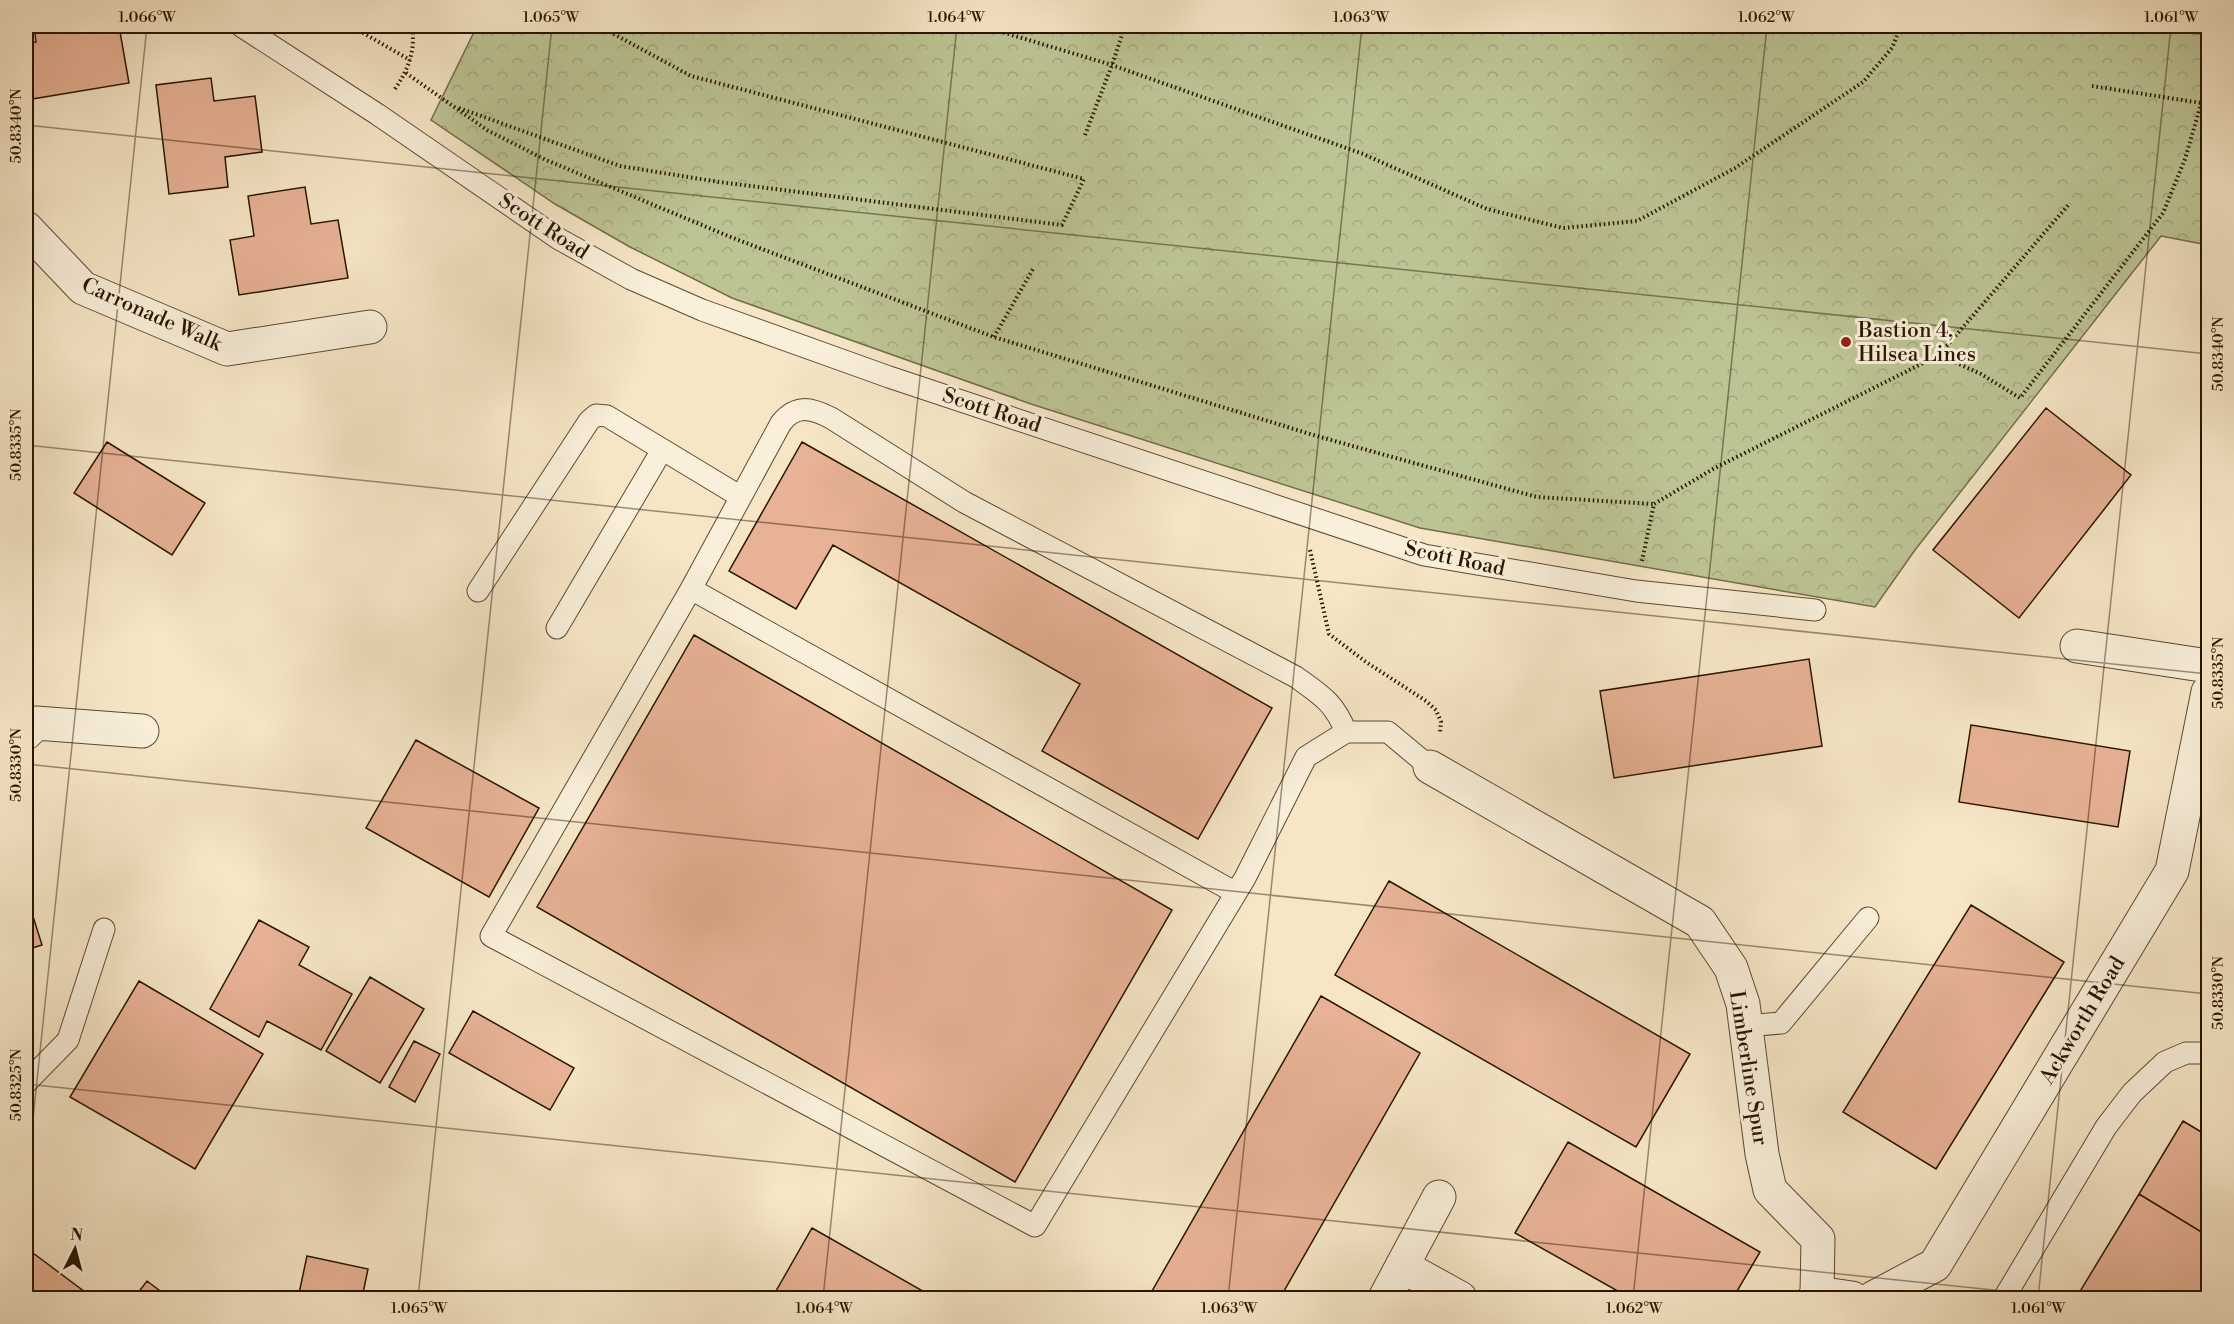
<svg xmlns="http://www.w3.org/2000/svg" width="2234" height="1324" viewBox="0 0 2234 1324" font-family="'Libre Bodoni',serif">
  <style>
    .forest { fill: url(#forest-crowns); stroke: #736c4a; stroke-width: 1.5 }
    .building { fill: #e7b295; stroke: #291500; stroke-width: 1.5 }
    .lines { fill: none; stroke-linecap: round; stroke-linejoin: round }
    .service-casing { stroke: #5c4932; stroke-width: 23 }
    .minor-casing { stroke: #5c4932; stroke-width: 35 }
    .path { stroke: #291500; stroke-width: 4; stroke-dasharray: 1.5 3; stroke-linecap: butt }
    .service { stroke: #f9efda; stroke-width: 21 }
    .minor { stroke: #f9efda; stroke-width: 33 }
    .ticks { fill: none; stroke: #291500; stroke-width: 1.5; stroke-opacity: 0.45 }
    .poi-dot { fill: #8f2418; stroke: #f9efda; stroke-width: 2 }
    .labels { text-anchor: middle; stroke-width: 6; stroke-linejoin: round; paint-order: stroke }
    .street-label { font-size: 21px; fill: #291500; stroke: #f9efda }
    .poi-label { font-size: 21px; fill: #291500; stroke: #f9efda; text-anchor: start }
    .neatline { fill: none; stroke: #291500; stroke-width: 2 }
    .ticks-label { font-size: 15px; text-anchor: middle; fill: #291500 }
  </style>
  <defs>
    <pattern id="forest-crowns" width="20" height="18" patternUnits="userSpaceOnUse" patternTransform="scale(1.5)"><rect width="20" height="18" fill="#bdc494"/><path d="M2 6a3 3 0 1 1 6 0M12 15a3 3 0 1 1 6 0" fill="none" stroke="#a2a87e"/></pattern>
  </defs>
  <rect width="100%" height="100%" fill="#f6e6c6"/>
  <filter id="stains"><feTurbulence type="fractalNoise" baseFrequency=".00333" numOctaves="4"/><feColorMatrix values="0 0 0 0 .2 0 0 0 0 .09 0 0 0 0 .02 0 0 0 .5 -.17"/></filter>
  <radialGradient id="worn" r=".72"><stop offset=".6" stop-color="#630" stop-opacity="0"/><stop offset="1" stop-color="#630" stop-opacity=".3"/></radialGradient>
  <path class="forest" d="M477 26H2208V245L2161 236 1915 550 1875 607 1420 528 1031 404 732 298 630 247 555 204 431 120Z"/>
  <path class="building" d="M34 26H91L92 30 119 26 129 83 26 100V44L36 42Z
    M211 78 214 101 255 96 262 152 225 157 228 187 169 194 156 85Z
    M305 187 311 224 338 220 348 278 239 295 230 240 254 236 248 196Z
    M2046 408 2131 475 2019 618 1933 550Z
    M107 442 205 503 172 555 74 493Z
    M802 442 1272 708 1198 839 1042 751 1080 684 833 545 796 609 729 571Z
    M694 635 1172 910 1015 1182 537 907Z
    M1809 659 1822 746 1614 778 1600 691Z
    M1971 725 2130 751 2118 827 1959 802Z
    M416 740 539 808 489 897 366 828Z
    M1389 881 1690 1054 1636 1147 1335 975Z
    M1971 905 2064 962 1936 1169 1843 1112Z
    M31 910 42 945 26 950V912Z
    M259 920 309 947 299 965 352 994 321 1050 267 1021 259 1037 210 1009Z
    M370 977 424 1009 380 1083 326 1051Z
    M139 981 263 1054 195 1169 70 1097Z
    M1321 996 1420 1053 1280 1298H1148Z
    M473 1011 574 1068 550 1110 449 1053Z
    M414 1041 440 1054 415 1102 389 1087Z
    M2183 1121 2208 1136V1236L2139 1194Z
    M1568 1142 1760 1252 1733 1298H1630L1515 1233Z
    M2139 1194 2208 1236V1298H2076Z
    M812 1228 935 1298H772Z
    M33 1253 93 1298H26V1263Z
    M307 1256 368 1269 362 1298H298Z
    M147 1281 164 1294 161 1298H134Z"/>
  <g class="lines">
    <g class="service-casing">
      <path id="service" d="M241 26 377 114 559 239 631 279 702 310 889 377 1424 555 1636 591 1815 610
        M691 589 781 423C796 404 811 408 831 418L964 502 1296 677C1321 695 1334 702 1346 732
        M478 591 589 421 596 415 607 416 741 497
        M557 628 662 450
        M1236 893 691 589 491 936 1035 1226 1236 893 1245 878 1306 757 1346 732H1388L1430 767
        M1746 1026 1781 1023 1868 918
        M26 1083 68 1040 104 929
        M2004 1298 2106 1127 2132 1093 2165 1062 2186 1053H2208"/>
    </g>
    <g class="minor-casing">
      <path id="minor" d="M26 228 83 288 227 349 370 327
        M2077 646 2208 666
        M26 733 36 723 142 731
        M1430 767 1700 922 1731 968 1743 1004 1762 1154 1770 1190 1818 1239 1817 1293 1814 1298
        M1402 1266 1460 1298
        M1817 1293 1852 1298
        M1385 1298 1439 1197
        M1873 1298 1935 1265 2172 871 2208 692"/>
    </g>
    <path class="path" d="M351 26 410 60
      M982 26 1112 65 1363 154 1487 209 1563 228 1637 221 1735 168 1863 82 1892 48 1901 26
      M406 73 487 130 546 160 733 238 994 337 1320 437 1537 497 1654 504
      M2092 86 2208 104
      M395 89C408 70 416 50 412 26
      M459 108 620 166 719 182 1062 225 1084 179 691 76 599 26
      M1085 135 1112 65 1125 26
      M994 337 1033 269
      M1939 355 1981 374 2020 398 2163 213 2185 159 2201 104
      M1310 550 1329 634 1366 662 1426 701 1436 710 1441 722 1440 733
      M1642 561 1654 504 1713 469 1939 355 2070 203"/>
    <use href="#service" class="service"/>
    <use href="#minor" class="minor"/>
  </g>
  <path class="ticks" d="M2120 26 2208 35M26 125 2208 354M26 445 2208 674M26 764 2208 994M26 1084 2069 1298M26 1186 147 26M418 1298 552 26M823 1298 957 26M1228 1298 1362 26M1633 1298 1767 26M2038 1298 2171 26"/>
  <circle class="poi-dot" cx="1846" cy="342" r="6"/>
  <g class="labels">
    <g class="street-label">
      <text transform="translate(544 226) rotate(33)" y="7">Scott Road</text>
      <text transform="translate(152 314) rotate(24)" y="7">Carronade Walk</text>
      <text transform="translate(992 410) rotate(18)" y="7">Scott Road</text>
      <text transform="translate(1455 558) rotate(12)" y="7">Scott Road</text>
      <text transform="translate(2082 1020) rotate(-59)" y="7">Ackworth Road</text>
      <text transform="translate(1749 1068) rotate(81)" y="7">Limberline Spur</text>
    </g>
    <g class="poi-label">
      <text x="1858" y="337">Bastion 4,<tspan x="1858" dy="24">Hilsea Lines</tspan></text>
    </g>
  </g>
  <rect width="2234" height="1324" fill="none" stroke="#f6e6c6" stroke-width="66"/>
  <g transform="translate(75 1249) rotate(6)" stroke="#f9efda" stroke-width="4.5" paint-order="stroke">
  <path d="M0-4.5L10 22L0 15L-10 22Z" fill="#291500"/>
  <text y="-9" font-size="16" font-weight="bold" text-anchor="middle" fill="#291500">N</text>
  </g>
  <rect x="33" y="33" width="2168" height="1258" class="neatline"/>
  <g class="ticks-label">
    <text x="147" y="22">1.066°W</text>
    <text x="551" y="22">1.065°W</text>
    <text x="956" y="22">1.064°W</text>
    <text x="1361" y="22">1.063°W</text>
    <text x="1766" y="22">1.062°W</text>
    <text x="2171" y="22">1.061°W</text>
    <text transform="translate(16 126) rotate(-90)" y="5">50.8340°N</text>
    <text transform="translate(2218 354) rotate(-90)" y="5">50.8340°N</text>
    <text transform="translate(16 445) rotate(-90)" y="5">50.8335°N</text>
    <text transform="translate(2218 673) rotate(-90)" y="5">50.8335°N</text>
    <text transform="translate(16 765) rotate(-90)" y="5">50.8330°N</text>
    <text transform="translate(2218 993) rotate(-90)" y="5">50.8330°N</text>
    <text transform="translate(16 1085) rotate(-90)" y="5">50.8325°N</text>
    <text x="419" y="1313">1.065°W</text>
    <text x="824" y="1313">1.064°W</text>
    <text x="1229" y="1313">1.063°W</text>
    <text x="1634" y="1313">1.062°W</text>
    <text x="2038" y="1313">1.061°W</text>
  </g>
  <rect width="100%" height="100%" filter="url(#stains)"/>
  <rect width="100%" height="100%" fill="url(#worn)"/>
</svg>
